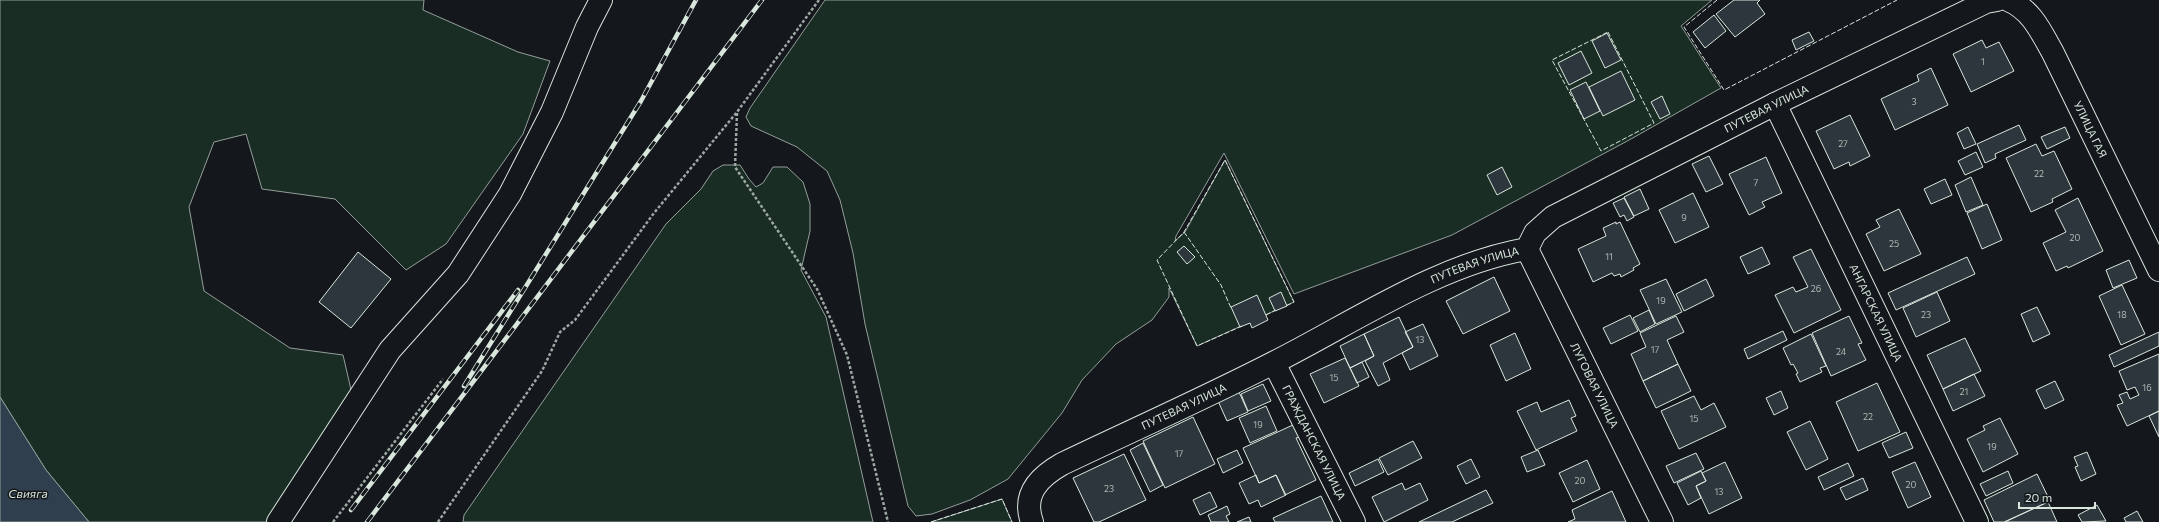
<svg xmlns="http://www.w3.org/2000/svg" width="2159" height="522" viewBox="0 0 2159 522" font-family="Commissioner,sans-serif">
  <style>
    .green { fill: #1a2d24; stroke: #939e99 }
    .water { fill: #2f3f4d; stroke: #939e99 }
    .building { fill: #2c363c; stroke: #d8e6dc }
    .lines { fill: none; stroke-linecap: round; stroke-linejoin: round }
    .minor-casing { stroke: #d8e6dc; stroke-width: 24 }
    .path { stroke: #9da8a2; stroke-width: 2.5; stroke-dasharray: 3 2; stroke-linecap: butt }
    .minor { stroke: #14181c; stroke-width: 22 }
    .rail-casing { stroke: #d8e6dc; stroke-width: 4.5 }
    .rail { stroke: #14181c; stroke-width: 3; stroke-dasharray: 9; stroke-linecap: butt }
    .fence { stroke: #d8e6dc; stroke-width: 1; stroke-dasharray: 5 2; stroke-linecap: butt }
    .labels { text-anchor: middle; stroke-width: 3; stroke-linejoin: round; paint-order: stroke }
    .number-label { font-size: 9px; fill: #adbab4 }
    .street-label { font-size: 11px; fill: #d8e6dc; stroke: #14181c }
    .water-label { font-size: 12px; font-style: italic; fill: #d8e6dc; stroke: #14181c }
  </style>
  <rect width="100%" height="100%" fill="#14181c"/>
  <path class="green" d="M0 0H424L423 10 518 52 550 61 523 134 446 244 406 270 335 199 262 189 246 134 214 142 189 207 204 291 290 348 343 355 352 394 277 522H89L46 470 0 397Z
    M825 0H1712L1681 26 1721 88 1631 139 1452 235 1294 294 1224 153 1176 236 1175 241 1185 232 1225 160 1294 302 1197 346 1169 288V297L1152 320 1116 344 1082 380 1062 413 1008 479 970 500 932 514 916 516 908 506 865 324 853 253 840 200 827 171 797 147 751 126 746 117 750 108Z
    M723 165H740L749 179 756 187 763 183 773 167H787L803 182 810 204V231L801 270 826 317 873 522H463L464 515 666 224 701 189 713 171Z
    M1002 499 1012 522H931Z"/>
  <path class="water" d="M0 397 46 470 89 522H0Z"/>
  <path class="building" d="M1734 0H1760L1757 3 1765 14 1735 37 1716 14Z
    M1714 15 1726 31 1705 48 1693 32Z
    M1809 32 1814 41 1796 50 1792 40Z
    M1607 33 1621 60 1605 68 1592 41Z
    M1982 40 1986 48 1999 42 2014 71 1971 92 1953 54Z
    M1581 51 1592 73 1569 85 1558 63Z
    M1931 68 1948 105 1895 130 1881 99 1919 81 1917 75Z
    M1621 71 1635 100 1603 116 1589 87Z
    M1586 82 1600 111 1584 119 1570 90Z
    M1662 96 1670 114 1660 119 1651 102Z
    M1850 115 1870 156 1850 166 1849 162 1834 169 1816 131Z
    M2019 125 2026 140 1995 154 1996 158 1985 163 1977 144Z
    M1968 127 1976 144 1964 149 1957 133Z
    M2065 127 2070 138 2047 149 2041 137Z
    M2036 144 2042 156 2054 151 2072 189 2052 199 2053 202 2031 212 2006 158Z
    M1976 152 1983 167 1965 175 1958 161Z
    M1709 156 1723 184 1706 192 1692 164Z
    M1766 157 1782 193 1762 202 1765 207 1749 215 1729 174Z
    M1502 167 1512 187 1497 195 1487 175Z
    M1971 177 1983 205 1966 212 1955 185Z
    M1945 179 1952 195 1931 204 1924 189Z
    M1640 189 1649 209 1634 216 1624 197Z
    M1693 193 1709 227 1675 243 1659 210Z
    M1624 198 1634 217 1627 221 1624 215 1620 217 1613 203Z
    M2078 198 2103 251 2068 268 2067 266 2056 271 2043 243 2066 232 2055 210Z
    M1987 204 2002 240 1982 249 1967 213Z
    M1899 209 1921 254 1884 271 1866 234 1880 227 1876 220Z
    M1616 222V224L1620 222 1640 264 1633 268 1634 270 1621 277 1620 274 1614 276 1612 273 1593 282 1578 249 1606 236 1603 228Z
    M1184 246 1195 257 1187 264 1177 252Z
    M1762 247 1770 264 1748 274 1740 257Z
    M1811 249 1841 310 1794 333 1775 295 1793 287 1796 292 1808 287 1793 257Z
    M358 252 391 279 351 328 319 302Z
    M1967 257 1975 274 1896 310 1888 293Z
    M2129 260 2137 278 2113 288 2106 270Z
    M1494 277 1510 311 1463 334 1446 301Z
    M1666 279 1682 312 1656 324 1640 290Z
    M1706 279 1714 296 1684 311 1676 294Z
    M2122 285 2145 334 2121 345 2099 296Z
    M1281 292 1287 306 1275 311 1269 298Z
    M1937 292 1950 321 1916 337 1903 308Z
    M1257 295 1268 320 1252 328 1250 323 1240 327 1231 307Z
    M2037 307 2050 334 2033 342 2021 314Z
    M1649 310 1655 324 1640 332 1633 318Z
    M1630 315 1638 331 1611 344 1603 328Z
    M1676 316 1684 332 1667 340 1678 364 1643 381 1631 354 1646 347 1640 333Z
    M1849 316 1862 343 1858 344 1866 360 1831 376 1812 333Z
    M1399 317 1413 347 1383 363 1390 380 1378 386 1365 361 1374 356 1364 334Z
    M1423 324 1438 356 1410 370 1402 353 1413 347 1405 332Z
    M1783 331 1787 340 1748 359 1744 349Z
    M2159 332V346L2114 367 2109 355Z
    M1515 333 1531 369 1506 381 1490 345Z
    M1364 334 1374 356 1350 368 1340 346Z
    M1811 334 1826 366 1820 368 1822 372 1800 382 1796 374 1798 373 1793 364 1791 365 1783 348Z
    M1965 338 1981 371 1943 389 1927 355Z
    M2159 354V411L2127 426 2117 405 2123 403 2119 395 2127 392 2130 399 2139 395 2135 387 2127 390 2119 371Z
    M1345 358 1359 386 1324 403 1310 374Z
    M1362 362 1369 377 1357 383 1350 368Z
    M1678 364 1691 391 1656 408 1643 381Z
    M1974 374 1985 396 1953 411 1943 389Z
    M2055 381 2064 400 2045 409 2036 390Z
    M1877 383 1900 432 1858 451 1836 402Z
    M1263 384 1271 401 1248 411 1241 394Z
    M1781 391 1788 408 1774 415 1766 398Z
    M1239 392 1248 412 1227 421 1218 401Z
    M1694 396 1701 410 1714 403 1726 427 1679 449 1661 411Z
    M1569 400 1576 416 1571 418 1577 431 1536 450 1517 411 1537 402 1541 412Z
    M1266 406 1277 431 1250 443 1239 418Z
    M2159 411V437L2149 416Z
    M1193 417 1215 464 1165 488 1143 441Z
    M2000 418 2018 454 1983 472 1967 439 1985 430 1983 426Z
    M1810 421 1828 459 1806 470 1787 432Z
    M1295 424 1301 437 1296 438 1316 480 1285 495 1276 475 1259 483 1243 448Z
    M1906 432 1913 448 1889 458 1882 443Z
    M1413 441 1422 458 1388 475 1379 458Z
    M1143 443 1163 485 1150 492 1130 450Z
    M1237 450 1243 463 1223 473 1217 459Z
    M1538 450 1545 465 1527 472 1521 457Z
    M2087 452 2096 474 2081 481 2075 467 2078 466 2074 457Z
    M1696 453 1704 469 1674 483 1666 466Z
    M1124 454 1146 500 1099 522H1094L1073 478Z
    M1378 459 1384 472 1355 486 1349 473Z
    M1471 459 1480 477 1466 484 1457 466Z
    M1587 460 1600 489 1573 502 1559 473Z
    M1725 462 1742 498 1709 514 1696 486 1706 481 1702 473Z
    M1915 462 1931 497 1908 508 1892 472Z
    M1848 463 1854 476 1824 490 1818 477Z
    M1701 471 1706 481 1696 486 1701 498 1688 505 1677 483Z
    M2008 471 2013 483 1986 496 1980 484Z
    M2037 474 2050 501 2004 522H1994L1984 500Z
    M1256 475 1259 483 1276 475 1286 495 1261 507 1258 500 1249 504 1239 483Z
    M1863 478 1868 490 1846 500 1840 488Z
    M1402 483 1405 490 1420 483 1428 500 1384 522 1372 497Z
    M1486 490 1493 503 1452 522H1419Z
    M1612 491 1626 522H1568L1575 519 1572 510Z
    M1210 492 1217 507 1200 515 1193 500Z
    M1321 496 1333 522H1275L1273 518Z
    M2048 502 2057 522H2005Z
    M2097 505 2106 521 2082 522 2078 515Z
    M1227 506 1230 514 1226 516 1229 522H1211L1208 515Z
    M2137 511 2143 522H2126L2124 518Z
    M1249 517 1251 522H1237Z"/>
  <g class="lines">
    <g class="minor-casing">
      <g id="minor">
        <path id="s1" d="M2008 0C2032 10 2041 32 2053 53L2159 270"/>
        <path id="s2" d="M1775 104 1977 522"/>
        <path id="s3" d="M1527 249 1662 522"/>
        <path id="s4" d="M1274 363 1354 522"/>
        <path d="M278 522 390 350 458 274 510 194 552 112 587 27 601 0"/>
        <path id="s5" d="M1032 522C1022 494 1039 477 1062 464 1133 430 1205 398 1275 362 1354 322 1439 264 1527 249L1535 233 1553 217 1775 104 1986 2 1997 0"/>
      </g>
    </g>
    <path class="path" d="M737 113 735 167 817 289 847 355 888 522
      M333 522 443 379
      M438 522 542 371 560 332 575 320 654 213 737 112 819 0"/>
    <use href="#minor" class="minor"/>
    <g class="rail-casing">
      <path id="rail" d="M464 386 641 101 696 0
        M351 510 518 290
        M367 522 762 0"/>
    </g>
    <use href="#rail" class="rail"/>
    <path class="fence" d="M1717 0 1684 27 1724 90 1897 0
      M1608 32 1654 123 1601 151 1552 60Z
      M1184 232 1221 285 1231 308
      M1266 315 1276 310
      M1242 326 1197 346 1157 260 1184 232 1225 160 1294 302 1286 306
      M931 522 1002 499 1012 522"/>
  </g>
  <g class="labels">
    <g class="number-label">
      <text x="1983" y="65">1</text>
      <text x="1914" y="105">3</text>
      <text x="1843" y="147">27</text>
      <text x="2039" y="177">22</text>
      <text x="1756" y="186">7</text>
      <text x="1684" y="221">9</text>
      <text x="2075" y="241">20</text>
      <text x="1894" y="247">25</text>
      <text x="1609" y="260">11</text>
      <text x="1816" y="292">26</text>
      <text x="1661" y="304">19</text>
      <text x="1926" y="318">23</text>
      <text x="2122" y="318">18</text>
      <text x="1420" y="343">13</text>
      <text x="1655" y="353">17</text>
      <text x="1841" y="355">24</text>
      <text x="1334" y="381">15</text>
      <text x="2147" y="391">16</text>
      <text x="1964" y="395">21</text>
      <text x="1868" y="420">22</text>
      <text x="1694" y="422">15</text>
      <text x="1258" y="428">19</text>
      <text x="1992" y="450">19</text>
      <text x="1179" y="457">17</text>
      <text x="1580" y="484">20</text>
      <text x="1911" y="488">20</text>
      <text x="1109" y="492">23</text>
      <text x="1719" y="495">13</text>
    </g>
    <g class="street-label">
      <text dy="4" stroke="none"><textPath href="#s5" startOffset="867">ПУТЕВАЯ УЛИЦА</textPath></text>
      <text dy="4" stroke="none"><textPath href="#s1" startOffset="156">УЛИЦА ГАЯ</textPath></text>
      <text dy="4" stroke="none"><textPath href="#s5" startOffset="531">ПУТЕВАЯ УЛИЦА</textPath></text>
      <text dy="4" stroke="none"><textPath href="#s2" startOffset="232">АНГАРСКАЯ УЛИЦА</textPath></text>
      <text dy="4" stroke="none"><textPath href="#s3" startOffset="152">ЛУГОВАЯ УЛИЦА</textPath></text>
      <text dy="4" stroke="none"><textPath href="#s5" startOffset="207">ПУТЕВАЯ УЛИЦА</textPath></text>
      <text dy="4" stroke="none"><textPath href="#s4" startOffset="89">ГРАЖДАНСКАЯ УЛИЦА</textPath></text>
    </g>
    <g class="water-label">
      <text x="28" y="498">Свияга</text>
    </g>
  </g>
  <path d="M2019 502v6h76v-6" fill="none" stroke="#d8e6dc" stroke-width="2"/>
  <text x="2025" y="502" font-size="12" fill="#d8e6dc" stroke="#14181c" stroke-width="3" paint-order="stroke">20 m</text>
</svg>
